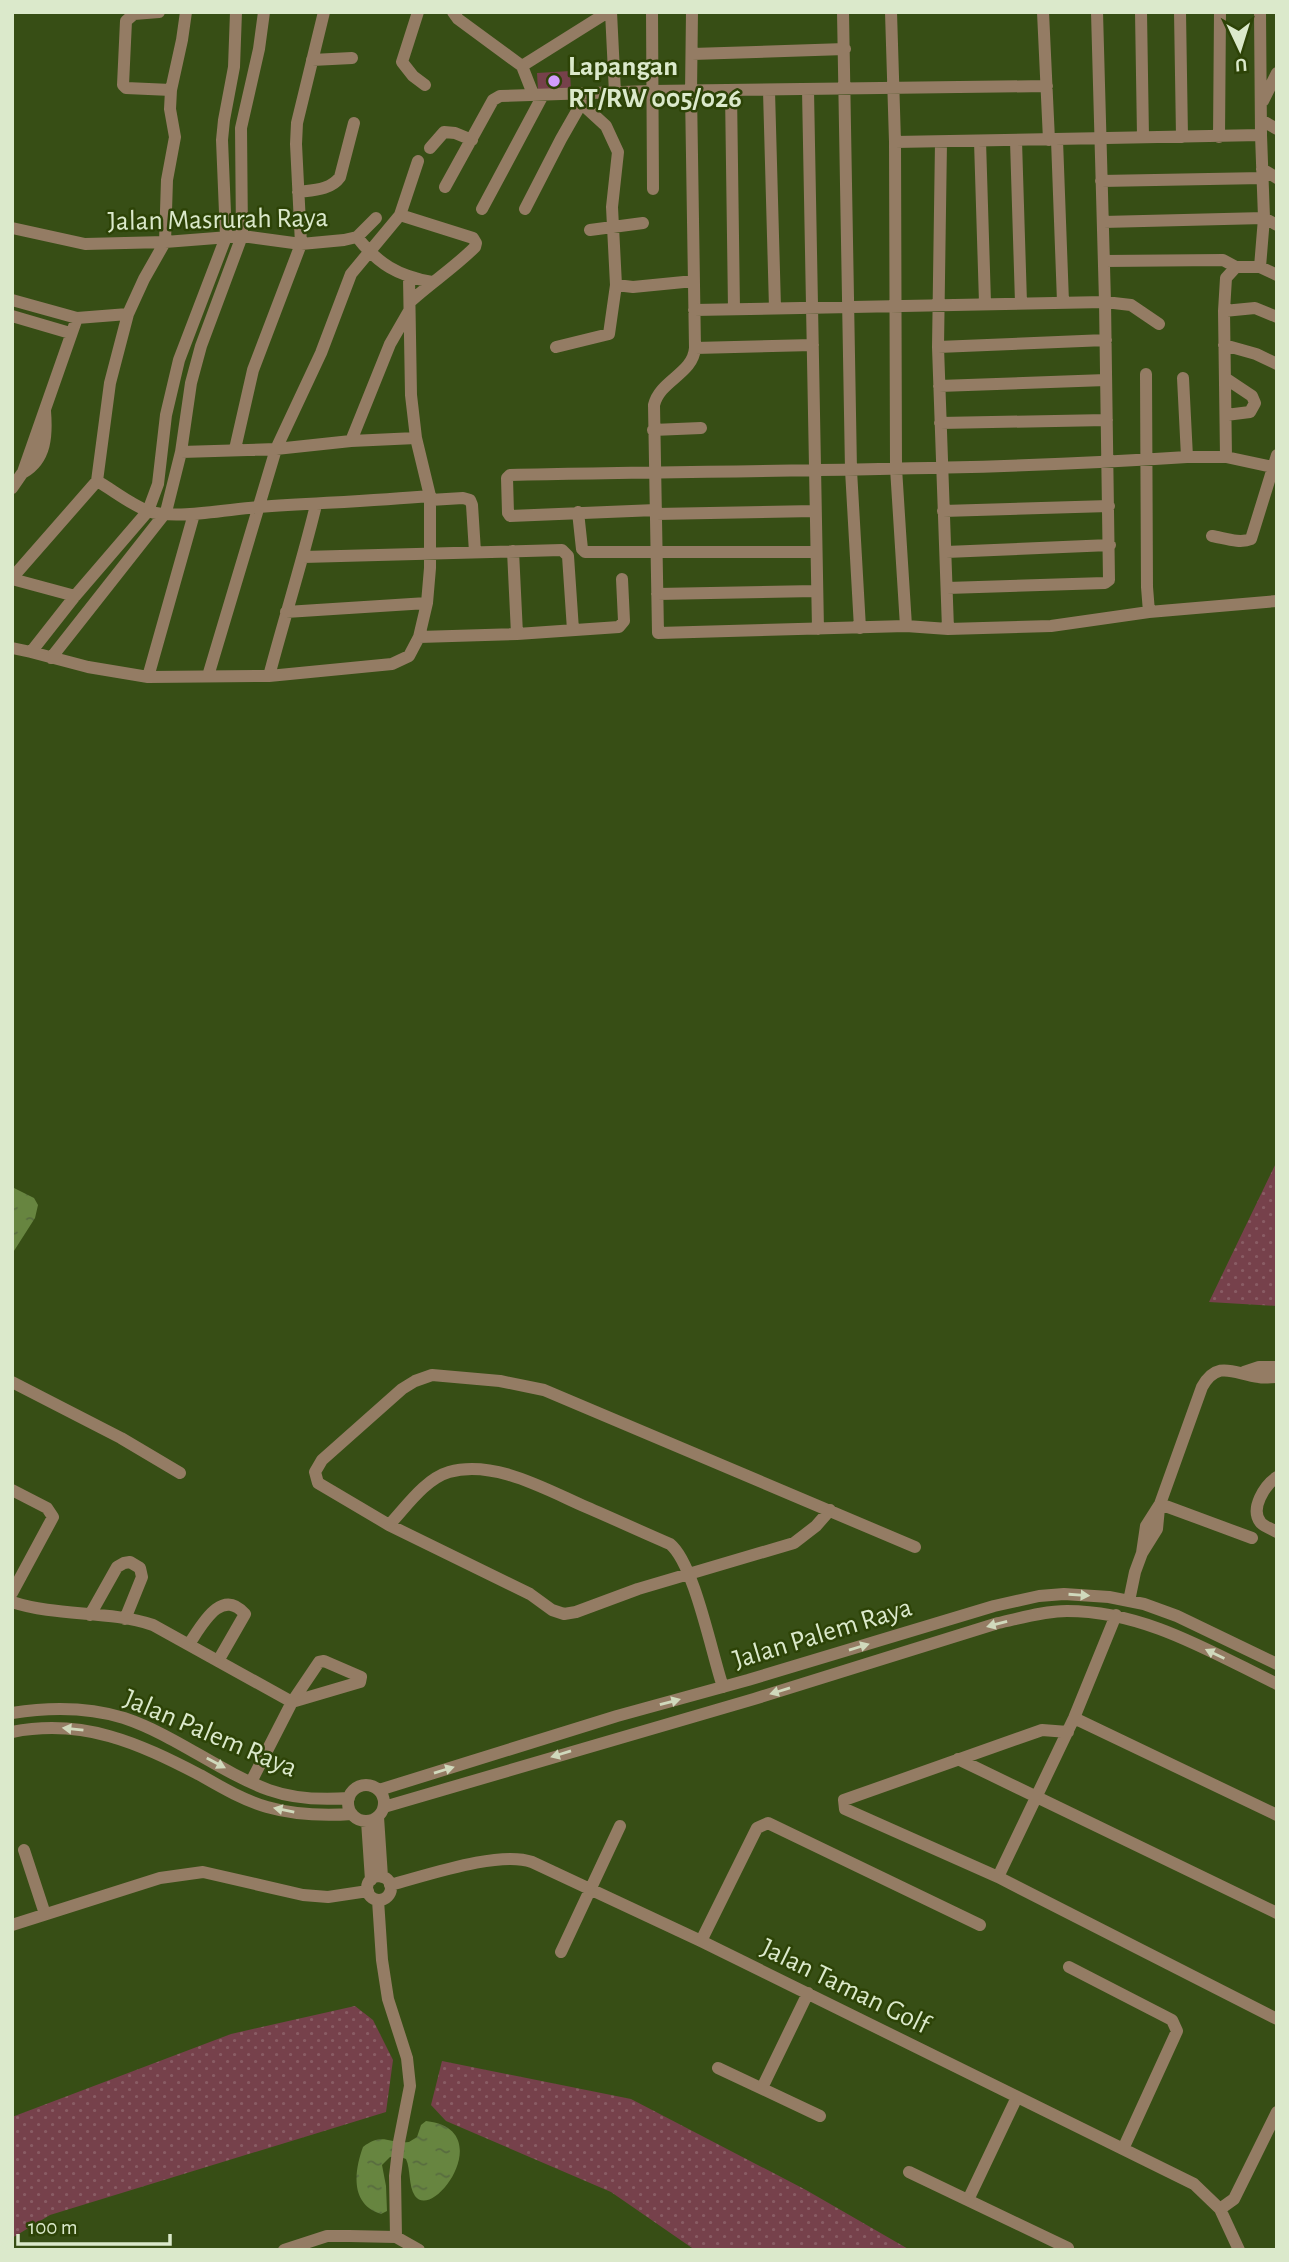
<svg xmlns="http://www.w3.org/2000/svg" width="1289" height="2262" viewBox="0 0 1289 2262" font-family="'Alegreya Sans',sans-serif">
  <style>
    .grass { fill: url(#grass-dots) }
    .pitch { fill: #76414b }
    .water { fill: url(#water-ripples) }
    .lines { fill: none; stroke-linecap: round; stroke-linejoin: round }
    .minor { stroke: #947c64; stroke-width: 12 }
    .oneway { fill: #d0d9bc }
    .poi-dot { fill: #d29dfd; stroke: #2d4307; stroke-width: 2.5 }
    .labels { text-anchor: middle; stroke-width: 5; stroke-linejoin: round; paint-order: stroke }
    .poi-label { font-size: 28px; font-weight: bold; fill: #dbe9cb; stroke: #2d4307; text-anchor: start }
    .street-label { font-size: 28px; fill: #dbe9cb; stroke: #2d4307 }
  </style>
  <defs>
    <pattern id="grass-dots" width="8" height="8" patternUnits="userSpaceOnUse" patternTransform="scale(1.75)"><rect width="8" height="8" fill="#76414b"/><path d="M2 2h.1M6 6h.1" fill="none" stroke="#895c64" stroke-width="1.8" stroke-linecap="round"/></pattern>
    <pattern id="water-ripples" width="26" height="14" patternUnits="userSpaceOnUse" patternTransform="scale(1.75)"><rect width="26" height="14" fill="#678540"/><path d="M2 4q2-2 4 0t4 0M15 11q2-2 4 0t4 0" fill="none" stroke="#586c3f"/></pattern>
  </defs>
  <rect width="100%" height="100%" fill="#374e15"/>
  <path class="grass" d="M1277 1161V1306L1209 1302Z
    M355 2006 373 2020 393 2060 386 2112 50 2215 12 2238V2117L231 2034Z
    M442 2061 631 2099 806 2190 910 2250H695L611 2192 446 2121 431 2105Z"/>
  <path class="pitch" d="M570 71 571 90 538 91 537 73Z"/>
  <path class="water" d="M12 1187 34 1198 38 1205 35 1218 12 1254Z
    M426 2121C499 2129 434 2222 415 2196 408 2185 411 2170 406 2159L398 2156 390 2157 382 2165 386 2186 387 2211 381 2214C350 2204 354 2172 363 2147 383 2132 388 2144 409 2142L417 2137 421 2125Z"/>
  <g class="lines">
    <path class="minor" d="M159 12 134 14 126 21 123 85 126 88 171 90
      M418 12 402 62 413 76 425 85
      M453 12 458 19 522 66 533 94
      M611 12 615 93
      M652 12 653 189
      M692 12 691 92 695 348C693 374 660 380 654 405L658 633 906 626 948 629 1051 626 1149 612 1277 601
      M843 12 851 470 860 628
      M891 12 895 142 896 468 906 626
      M1043 12 1049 140
      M1141 12 1143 137
      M1180 12 1182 137
      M692 54 845 49
      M312 60 352 58
      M522 66 608 12
      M808 90 818 629
      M769 91 775 308
      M731 92 734 309
      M1263 101 1277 73
      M1261 120 1277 129
      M1219 137 1220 12
      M1057 140 1063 302
      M980 141 985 303
      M1016 141 1021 303
      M895 142 1261 135
      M941 142 938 347 948 629
      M430 148 444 132 455 133 472 140
      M1262 169 1277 178
      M1101 181 1263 178
      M445 187 493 100 500 96 652 91 1047 86
      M298 192C313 190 331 190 340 177L354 123
      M482 209 543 95
      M525 209 561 139 585 97
      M400 215 473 238 476 243 475 247C455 267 432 282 411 301
      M1103 222 1264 218 1277 225
      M12 228 85 244 165 242 242 236 301 244 344 240 357 237 376 218
      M590 230 643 223
      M357 237C378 264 398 276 432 282
      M1104 261 1223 260 1236 267H1260L1277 275
      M1260 267 1264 218 1261 135 1260 12
      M616 285 633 287 694 281
      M12 300 77 318 128 314
      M694 310 1105 302 1131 305 1159 324
      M1224 311 1255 308 1277 317
      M12 316 70 333
      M1224 345 1256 354 1277 364
      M556 347 609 334 616 285 612 207 618 152 606 126 582 104
      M938 347 1106 340
      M695 348 813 345
      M1146 374 1147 587 1149 612
      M1183 378 1187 457
      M1225 378 1252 396 1255 403 1250 412 1226 415
      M939 386 1106 380
      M940 423 1107 420
      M653 430 701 428
      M351 441 390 344 409 311
      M235 449 253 370 301 244 296 144 297 123 324 12
      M181 452 276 449 351 441 416 438
      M1226 457 1224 311 1226 278 1236 267
      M24 472C46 459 47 435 45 411
      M97 481C113 490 130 504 148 511 175 520 229 509 259 507 316 503 373 501 430 496
      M12 488 23 472 77 318
      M430 500 463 498 470 500 472 505 475 552
      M656 510 510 516 508 513 507 478 510 475C736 470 961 472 1187 457H1226L1277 468
      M943 511 1109 506
      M578 512 582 549 585 552H815
      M656 514 815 511
      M1212 536C1224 538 1240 544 1251 539L1277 455
      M513 551 517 634
      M946 552 1110 545
      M303 557 562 550 568 556 573 630
      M12 578 97 481 110 383 128 314 144 279 165 242 167 180 175 137 170 109 171 90 182 40 186 12
      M12 579 75 596
      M947 588 1105 583 1109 580 1105 302 1097 12
      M657 594 816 591
      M286 612 427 603
      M419 637 517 634 619 627 624 621 622 579
      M12 648 31 652 75 596 148 511 158 484 166 415 179 360 226 237 222 140 224 120 234 67 236 12
      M31 652 88 667 148 677 269 676 392 664 409 656 419 637 427 603 430 568V496L416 438 411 395 409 278
      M51 658 166 512 181 452 191 383 201 346 242 236 241 128 259 49 264 12
      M208 676 276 449 321 353 351 274 400 215 418 161
      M269 676C284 619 302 563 316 505
      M148 677 194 514
      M1244 1372 1259 1367H1277
      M12 1382 121 1438 180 1473
      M1277 1477C1265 1485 1249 1509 1261 1523 1265 1527 1272 1529 1277 1532
      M12 1490 47 1508 53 1517 12 1593
      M1160 1504 1252 1538
      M830 1510 816 1526 794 1543 638 1589 576 1612 564 1614 552 1610 530 1594 389 1525 318 1483 315 1472 322 1460 402 1389 415 1381 432 1375 500 1381 544 1390 915 1547
      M389 1525C406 1507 425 1479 449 1472 494 1459 547 1490 586 1507 614 1519 642 1532 670 1544 694 1563 712 1655 723 1687
      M1142 1553 1146 1526 1160 1504 1202 1387C1218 1359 1234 1374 1259 1377 1264 1378 1271 1377 1277 1377
      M1129 1601 1135 1572 1142 1553 1157 1529 1159 1508
      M12 1602C58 1617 108 1610 153 1625L292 1702 360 1682 361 1677 324 1661 319 1662 292 1702 251 1782
      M90 1615 117 1567 124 1563 130 1562 140 1568 142 1577 125 1619
      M1116 1615 1074 1718 998 1877 1277 2019
      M189 1644C202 1625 221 1587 245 1614L218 1661
      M12 1713C50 1707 88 1707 124 1718 175 1735 218 1771 269 1790 294 1799 322 1800 349 1798
      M1074 1718 1277 1815
      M12 1732C84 1718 138 1743 200 1775 221 1787 243 1800 267 1807 295 1815 323 1816 352 1814
      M958 1759 1277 1913
      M348 1803a18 18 0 1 1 36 0a18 18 0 1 1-36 0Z
      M379 1790 617 1716 748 1680 994 1606 1039 1596 1064 1594 1109 1597 1144 1604 1177 1616 1277 1664
      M384 1807 754 1699 998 1623C1021 1618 1044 1611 1067 1611 1144 1611 1209 1651 1277 1684
      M378 1817 382 1877
      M367 1821 371 1880
      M24 1850 45 1914
      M367 1888a12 12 0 1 1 24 0a12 12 0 1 1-24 0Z
      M998 1877 845 1809 844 1800 1042 1730 1068 1732
      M390 1885C425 1876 499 1850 532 1862L701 1941 1194 2184 1220 2209 1239 2250
      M378 1900 382 1960 388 1999 407 2058 410 2086 399 2142 395 2176 396 2237
      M12 1925 160 1878 203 1872 303 1895 328 1897 368 1891
      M701 1941 757 1828 768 1823 980 1925
      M561 1952 620 1826
      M1069 1967 1172 2020 1177 2031 1123 2149
      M718 2068 820 2116
      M762 2088 808 1993
      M909 2172 1068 2248
      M968 2200 1017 2097
      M1220 2209 1234 2199 1277 2112
      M284 2250 327 2236H349L396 2237 419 2250"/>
  </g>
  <defs><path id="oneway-solid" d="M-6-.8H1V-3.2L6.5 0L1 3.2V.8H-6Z" transform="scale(1.75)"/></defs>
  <g class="oneway">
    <use href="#oneway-solid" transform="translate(1079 1595) rotate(4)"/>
    <use href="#oneway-solid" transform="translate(997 1624) rotate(165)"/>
    <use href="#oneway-solid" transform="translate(859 1647) rotate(-17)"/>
    <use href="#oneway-solid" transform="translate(1215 1654) rotate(-154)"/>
    <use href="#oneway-solid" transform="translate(780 1691) rotate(163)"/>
    <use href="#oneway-solid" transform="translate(670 1702) rotate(-15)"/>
    <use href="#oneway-solid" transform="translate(73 1729) rotate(-174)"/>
    <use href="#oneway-solid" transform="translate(561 1754) rotate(163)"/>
    <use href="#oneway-solid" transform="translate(216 1763) rotate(28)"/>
    <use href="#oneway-solid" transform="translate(444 1770) rotate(-17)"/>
    <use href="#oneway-solid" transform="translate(284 1810) rotate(-168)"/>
  </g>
  <circle class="poi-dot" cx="554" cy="81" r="7"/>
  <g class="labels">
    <g class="poi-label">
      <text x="568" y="75">Lapangan<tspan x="568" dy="32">RT/RW 005/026</tspan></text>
    </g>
    <g class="street-label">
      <text transform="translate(218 218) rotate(-1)" y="10">Jalan Masrurah Raya</text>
      <text transform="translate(822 1632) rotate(-17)" y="10">Jalan Palem Raya</text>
      <text transform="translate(211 1732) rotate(23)" y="10">Jalan Palem Raya</text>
      <text transform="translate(846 1985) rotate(26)" y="10">Jalan Taman Golf</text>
    </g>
  </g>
  <rect width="1289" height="2262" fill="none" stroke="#dbe9cb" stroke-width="28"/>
  <g transform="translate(1240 49) rotate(176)" stroke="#2d4307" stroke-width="5" paint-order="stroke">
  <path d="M0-5L12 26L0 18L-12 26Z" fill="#dbe9cb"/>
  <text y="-10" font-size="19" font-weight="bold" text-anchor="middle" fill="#dbe9cb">U</text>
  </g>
  <path d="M18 2234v10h152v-10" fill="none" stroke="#dbe9cb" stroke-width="3.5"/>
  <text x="28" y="2234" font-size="21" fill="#dbe9cb" stroke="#2d4307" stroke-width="5" paint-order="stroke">100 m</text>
</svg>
